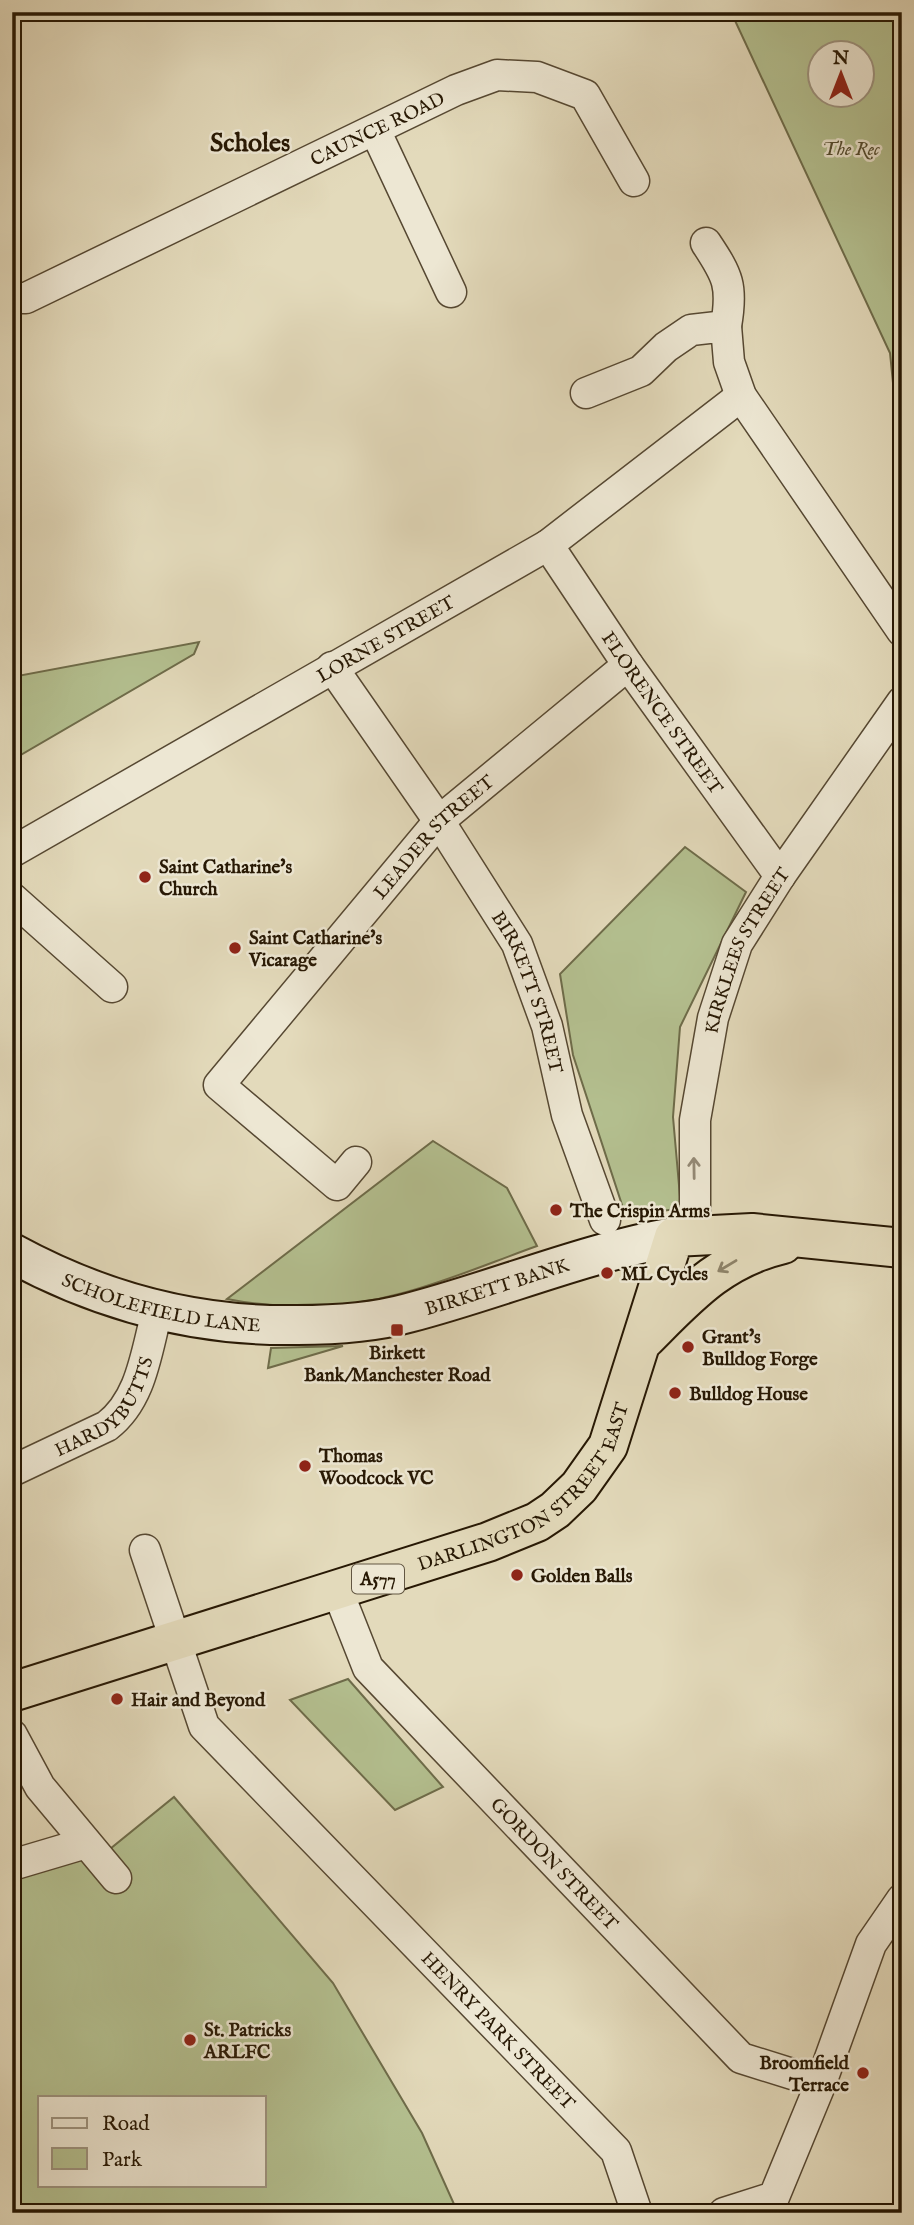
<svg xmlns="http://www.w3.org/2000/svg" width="914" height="2225" viewBox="0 0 914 2225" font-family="'IM FELL English',serif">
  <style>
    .green { fill: #b4c090; stroke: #6e6c4a; stroke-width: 2; fill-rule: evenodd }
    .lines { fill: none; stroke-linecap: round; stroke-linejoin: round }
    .street-casing { stroke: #564832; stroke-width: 33 }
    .secondary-casing { stroke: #271804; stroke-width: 42 }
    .highway-casing { stroke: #271804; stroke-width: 42 }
    .street { stroke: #ede7d3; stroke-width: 30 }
    .secondary { stroke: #ede7d3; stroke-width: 38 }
    .highway { stroke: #e3dabb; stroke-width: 38 }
    .oneway { stroke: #948a76 }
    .oneway2 { stroke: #8e8369 }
    .poi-dot { fill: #8f2418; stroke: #ede7d3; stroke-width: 2.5 }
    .labels { text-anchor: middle; stroke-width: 5; stroke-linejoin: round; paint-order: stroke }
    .shield { fill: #ede7d3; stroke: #625642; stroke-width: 2 }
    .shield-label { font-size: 18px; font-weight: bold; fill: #271804 }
    .street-label { font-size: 19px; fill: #271804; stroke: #ede7d3 }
    .park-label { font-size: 19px; font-style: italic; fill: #514a2e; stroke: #ede7d3 }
    .poi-label { font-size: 19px; font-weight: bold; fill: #271804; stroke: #ede7d3; text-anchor: start }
    .district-label { font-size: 26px; font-weight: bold; fill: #271804; stroke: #ede7d3 }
  </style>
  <rect width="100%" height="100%" fill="#e3dabb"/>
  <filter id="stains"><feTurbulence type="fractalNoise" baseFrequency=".00286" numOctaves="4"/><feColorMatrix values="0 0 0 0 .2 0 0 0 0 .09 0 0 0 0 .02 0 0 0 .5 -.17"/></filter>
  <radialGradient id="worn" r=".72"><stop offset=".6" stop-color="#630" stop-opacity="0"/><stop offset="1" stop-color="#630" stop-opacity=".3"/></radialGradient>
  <path class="green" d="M731 12H902V408L894 393 890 353ZM820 52H862V94H820Z
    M199 642 194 654 12 760V677Z
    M685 847 746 892 680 1027 673 1117 681 1208 626 1217 573 1055 560 974Z
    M433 1141 507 1188 537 1246C492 1262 446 1282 399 1294 345 1309 282 1310 227 1299Z
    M343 1346 268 1368 271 1348Z
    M348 1679 443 1787 395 1810 290 1700Z
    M174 1797 333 1983 422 2133 458 2213H12V1865L105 1853ZM40 2097H264V2185H40Z"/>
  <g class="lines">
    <g class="street-casing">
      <g id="street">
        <path d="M375 130 451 292"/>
        <path d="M706 243C728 276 733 286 726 326"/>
        <path id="s1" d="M12 298H26L456 90 497 75 537 77 585 95 634 181"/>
        <path d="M586 393 641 371 666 347 691 330 726 326 729 362 741 396 902 631"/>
        <path id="s2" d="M548 545 628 665 780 876"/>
        <path id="s3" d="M332 667 439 821 517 944 547 1026 567 1115 605 1220"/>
        <path id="s4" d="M12 852 548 545 741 396"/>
        <path d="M12 898 112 987"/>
        <path id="s5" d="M356 1162 337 1185 219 1085 439 821 628 665"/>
        <path id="s6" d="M695 1235V1120L713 1018 737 944 780 876 902 702"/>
        <path id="s7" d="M12 1471 107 1426C142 1399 146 1352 157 1312"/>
        <path id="s8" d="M145 1550 204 1726 616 2151 637 2213"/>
        <path id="s9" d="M338 1592 368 1668 741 2058 821 2083"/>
        <path d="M12 1735 40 1787 116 1878"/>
        <path d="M12 1865 86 1843"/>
        <path d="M724 2213 774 2197 821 2083 871 1944 902 1899"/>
      </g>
    </g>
    <g class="secondary-casing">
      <g id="secondary">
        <path id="s10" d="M12 1253C102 1302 195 1327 297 1325 334 1325 372 1323 408 1313 497 1290 583 1253 674 1237"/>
      </g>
    </g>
    <g class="highway-casing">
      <g id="highway">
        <path d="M645 1339C688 1296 720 1259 783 1244"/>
        <path id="s11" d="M12 1692 488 1542 537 1522 555 1510 579 1487 608 1446 674 1237 752 1233 902 1248"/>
      </g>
    </g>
    <use href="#street" class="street"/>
    <use href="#secondary" class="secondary"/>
    <use href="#highway" class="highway"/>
  </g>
  <defs><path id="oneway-shaft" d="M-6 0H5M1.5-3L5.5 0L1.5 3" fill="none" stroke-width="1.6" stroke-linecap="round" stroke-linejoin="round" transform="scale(1.75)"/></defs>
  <use class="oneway" href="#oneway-shaft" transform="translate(694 1168) rotate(-91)"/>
  <use class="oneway2" href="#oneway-shaft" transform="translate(727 1266) rotate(149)"/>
  <g class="poi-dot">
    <circle cx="145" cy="877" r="7"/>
    <circle cx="235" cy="948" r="7"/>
    <circle cx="556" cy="1210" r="7"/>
    <circle cx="607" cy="1273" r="7"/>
    <rect x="390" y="1323" width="14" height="14" rx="3.5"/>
    <circle cx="688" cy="1347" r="7"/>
    <circle cx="675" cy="1393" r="7"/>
    <circle cx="305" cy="1466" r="7"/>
    <circle cx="517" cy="1575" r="7"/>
    <circle cx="117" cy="1699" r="7"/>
    <circle cx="190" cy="2040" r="7"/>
    <circle cx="863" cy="2073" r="7"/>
  </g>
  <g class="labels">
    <rect class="shield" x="352" y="1564.5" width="52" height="29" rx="5"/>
    <g class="shield-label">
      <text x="378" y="1585">A577</text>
    </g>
    <g class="street-label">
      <text dy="7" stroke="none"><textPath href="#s1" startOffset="404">CAUNCE ROAD</textPath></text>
      <text dy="7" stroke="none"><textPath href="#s4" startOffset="430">LORNE STREET</textPath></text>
      <text dy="7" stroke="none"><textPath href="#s2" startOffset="203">FLORENCE STREET</textPath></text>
      <text dy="7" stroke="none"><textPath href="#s5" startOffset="513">LEADER STREET</textPath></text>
      <text dy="7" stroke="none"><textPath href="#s6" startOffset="294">KIRKLEES STREET</textPath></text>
      <text dy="7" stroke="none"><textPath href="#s3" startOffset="382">BIRKETT STREET</textPath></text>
      <text dy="7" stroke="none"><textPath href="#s10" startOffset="502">BIRKETT BANK</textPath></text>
      <text dy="7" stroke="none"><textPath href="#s10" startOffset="159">SCHOLEFIELD LANE</textPath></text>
      <text dy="7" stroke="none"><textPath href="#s7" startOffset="117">HARDYBUTTS</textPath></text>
      <text dy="7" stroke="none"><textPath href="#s11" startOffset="564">DARLINGTON STREET EAST</textPath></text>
      <text dy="7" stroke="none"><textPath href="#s9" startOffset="352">GORDON STREET</textPath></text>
      <text dy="7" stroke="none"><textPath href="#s8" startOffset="609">HENRY PARK STREET</textPath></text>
    </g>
    <g class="park-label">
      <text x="851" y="155">The Rec</text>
    </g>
    <g class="poi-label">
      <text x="159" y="873">Saint Catharine's<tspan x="159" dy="22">Church</tspan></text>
      <text x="249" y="944">Saint Catharine's<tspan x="249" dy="22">Vicarage</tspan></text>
      <text x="570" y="1217">The Crispin Arms</text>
      <text x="621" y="1280">ML Cycles</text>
      <text x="702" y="1343">Grant's<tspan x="702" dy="22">Bulldog Forge</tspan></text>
      <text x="397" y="1359" text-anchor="middle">Birkett<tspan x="397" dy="22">Bank/Manchester Road</tspan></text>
      <text x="689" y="1400">Bulldog House</text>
      <text x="319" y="1462">Thomas<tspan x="319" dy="22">Woodcock VC</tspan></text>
      <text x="531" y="1582">Golden Balls</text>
      <text x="131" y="1706">Hair and Beyond</text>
      <text x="204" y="2036">St. Patricks<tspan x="204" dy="22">ARLFC</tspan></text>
      <text x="849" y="2069" text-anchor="end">Broomfield<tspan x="849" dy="22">Terrace</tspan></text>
    </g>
    <g class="district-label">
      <text x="250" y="151">Scholes</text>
    </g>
  </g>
  <rect width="914" height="2225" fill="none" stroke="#e3dabb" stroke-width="42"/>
  <rect x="14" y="14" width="886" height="2197" fill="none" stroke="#271804" stroke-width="3.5"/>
  <rect x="21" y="21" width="872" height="2183" fill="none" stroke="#271804" stroke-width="2"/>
  <rect x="38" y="2096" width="228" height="91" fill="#ede7d3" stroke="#9e9480" stroke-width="2"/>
  <rect x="52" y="2118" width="35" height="10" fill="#ede7d3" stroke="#9e9480" stroke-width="2"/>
  <text x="102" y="2130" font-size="21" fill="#271804">Road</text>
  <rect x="52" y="2148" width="35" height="21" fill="#b4c090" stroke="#9e9480" stroke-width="2"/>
  <text x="102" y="2166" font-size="21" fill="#271804">Park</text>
  <g transform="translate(841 74)"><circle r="33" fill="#ede7d3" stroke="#9e9480" stroke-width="2"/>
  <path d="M0-5L12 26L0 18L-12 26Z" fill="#8f2418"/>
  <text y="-10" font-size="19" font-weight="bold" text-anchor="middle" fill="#271804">N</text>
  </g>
  <rect width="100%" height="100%" filter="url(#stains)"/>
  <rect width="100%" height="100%" fill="url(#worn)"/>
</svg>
